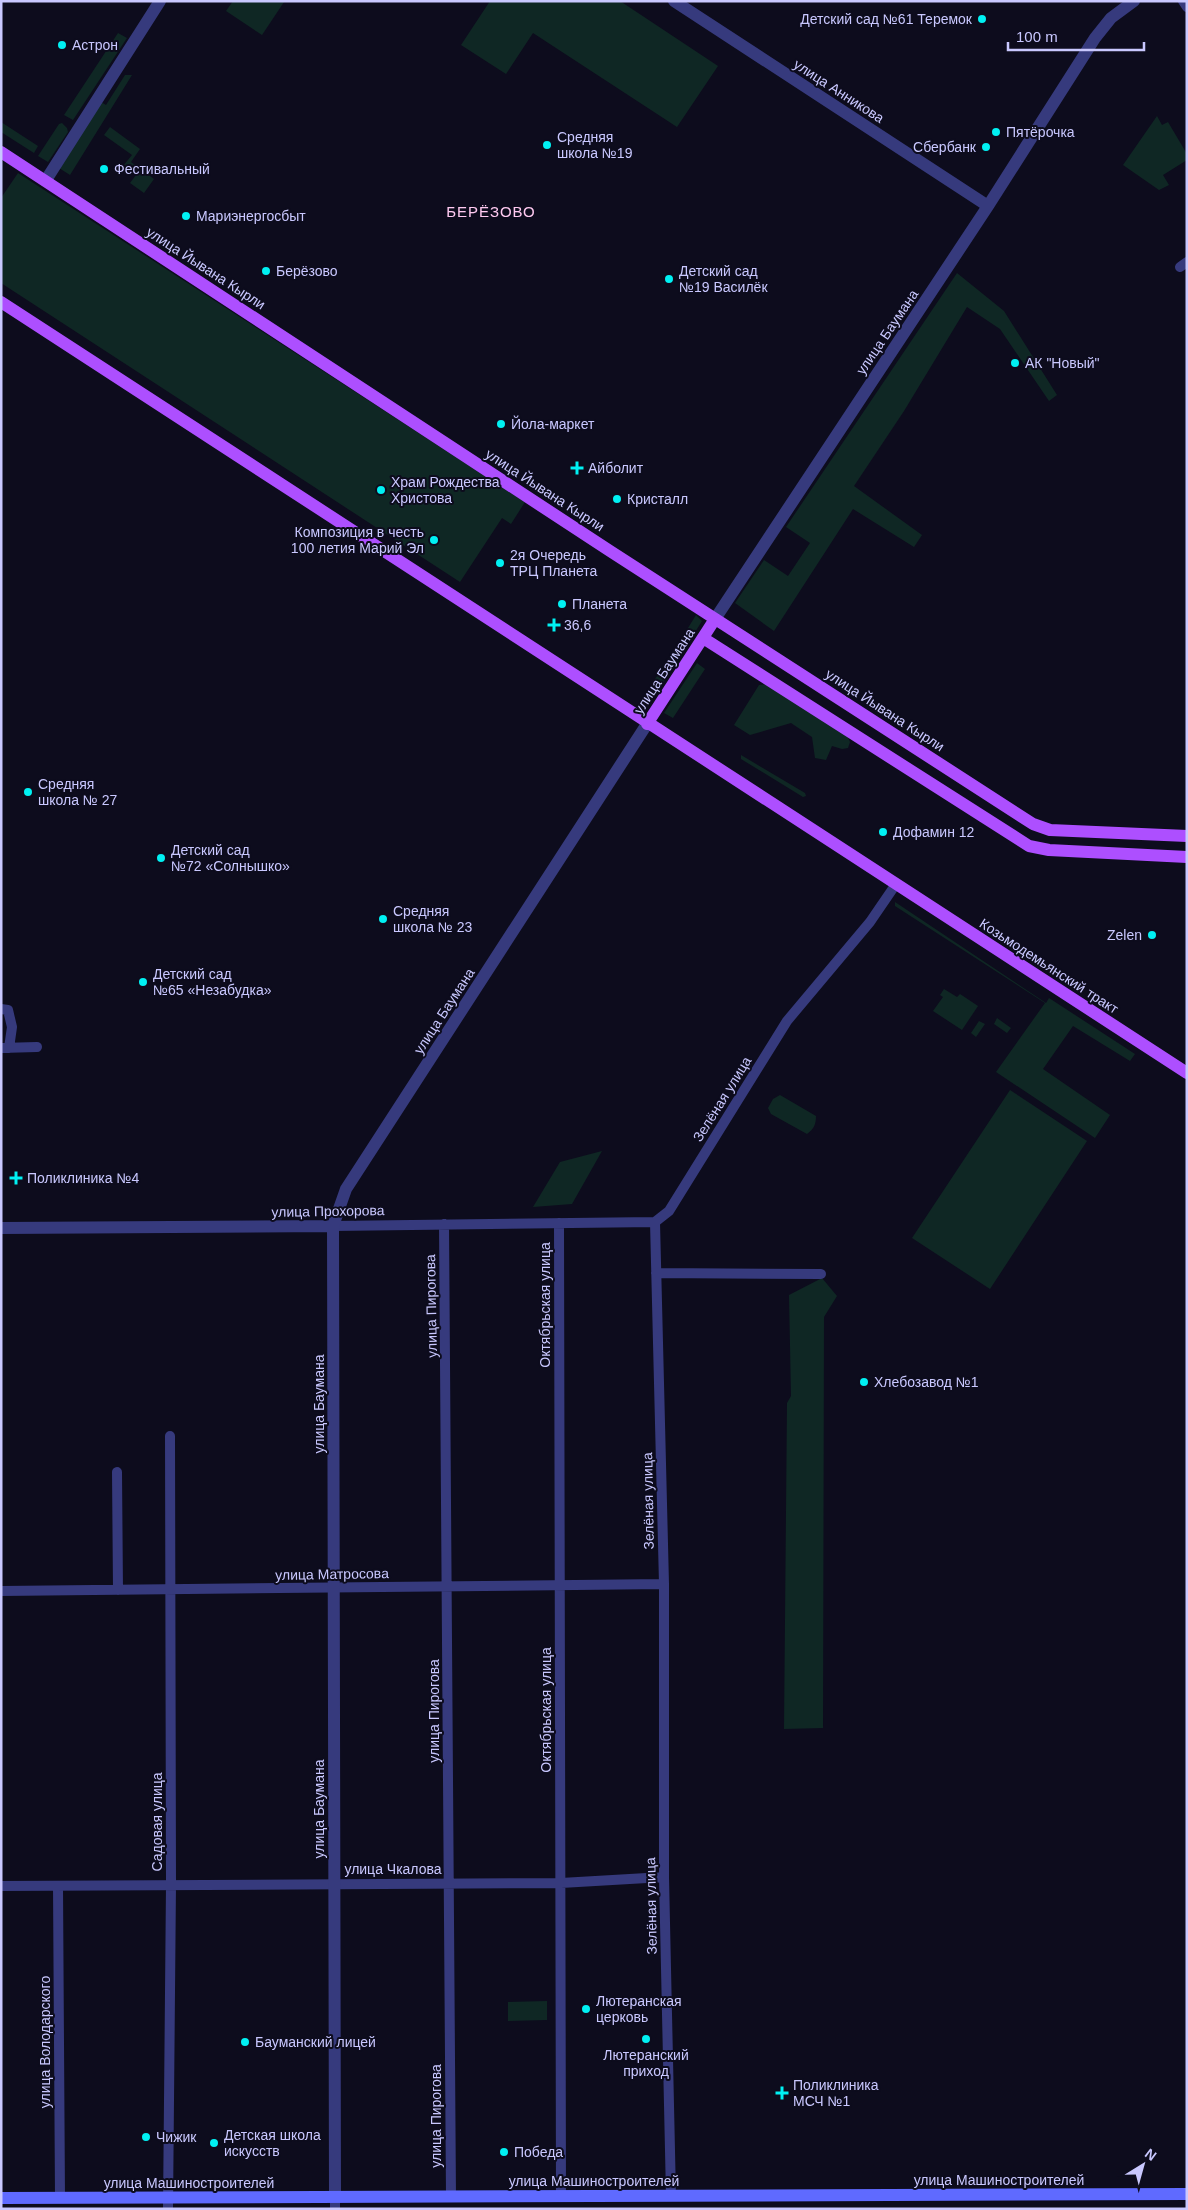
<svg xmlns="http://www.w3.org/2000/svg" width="1188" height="2210" viewBox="0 0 1188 2210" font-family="Helvetica,sans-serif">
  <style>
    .green { fill: #0f2724 }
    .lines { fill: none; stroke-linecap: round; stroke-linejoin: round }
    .minor { stroke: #363a7d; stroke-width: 10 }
    .tertiary { stroke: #363a7d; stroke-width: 12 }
    .secondary { stroke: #5f6aff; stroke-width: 12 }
    .primary { stroke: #ad4fff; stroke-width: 12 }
    .poi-dot { fill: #00f1f3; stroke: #0d0c1d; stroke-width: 2 }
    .labels { text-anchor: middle; stroke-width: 4; stroke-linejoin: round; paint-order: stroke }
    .poi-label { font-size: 14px; fill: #c9c8ff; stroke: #0d0c1d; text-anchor: start }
    .street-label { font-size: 14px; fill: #c9c8ff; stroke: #0d0c1d }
    .neighbourhood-label { font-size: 15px; letter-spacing: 1px; fill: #ffcaf1; stroke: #0d0c1d }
  </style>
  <rect width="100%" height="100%" fill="#0d0c1d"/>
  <path class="green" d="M233 1H284V2L262 35 226 11Z
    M490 1H620L718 66 677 127 533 33 506 74 461 45Z
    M118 33 127 38 73 120 64 115Z
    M125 75H132L70 175 59 168 101 102 106 105Z
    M1157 116 1162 125 1168 122 1187 154V160L1163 175 1169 185 1159 190 1123 165Z
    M1 122 38 146 34 153 1 132Z
    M62 123 67 128 68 132 48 162 38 156 59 124Z
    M110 127 140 149 131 162 154 179 144 193 130 183 136 175 123 166 132 155 104 135Z
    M18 173 525 502 511 524 502 518 460 582 1 283V198Z
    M957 273 1004 311 1057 395 1049 401 1000 329 967 307 904 411 854 486 922 535 914 547 853 509 774 631 735 603 764 560 788 576 810 543 786 527Z
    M696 615 702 621 687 645 680 641Z
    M677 646 684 651 651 702 643 697Z
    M697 663 705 669 673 718 664 713Z
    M768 684 847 735 850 742 848 748 842 749 832 746 826 760 815 758 812 737 791 723 750 735 734 725 759 685Z
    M741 755 805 793 806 796 803 797 741 759Z
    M895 902 1046 1003 1049 998 1135 1054 1130 1061 1073 1026 1043 1069 1110 1115 1095 1138 996 1072 1045 1003 895 906Z
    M944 989 957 997 960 994 978 1006 962 1030 933 1011 943 997 940 995Z
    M997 1018 1011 1028 1007 1033 994 1024Z
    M979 1021 985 1024 976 1037 971 1033Z
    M1010 1090 1087 1141 990 1289 912 1238Z
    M780 1095 816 1116C816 1124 814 1129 807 1134L771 1114 768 1108 773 1099Z
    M602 1151 572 1204 533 1207 560 1162Z
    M822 1278 837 1296 824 1317 823 1728 784 1729 787 1403 791 1396 789 1295Z
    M547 2001V2020L508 2021V2002Z"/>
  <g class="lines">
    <path class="minor" d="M1183 1 1187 7
      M1180 267 1187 262
      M1 1009 8 1010 12 1027 9 1048
      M1 1048 37 1047
      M655 1222 664 1584V1877L671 2196
      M655 1222 669 1211 787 1021 870 922 896 884
      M559 1223 561 2197
      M444 1224 451 2197
      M333 1226 655 1222
      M656 1273 821 1274
      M117 1472 118 1590
      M1 1591 664 1584
      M1 1886 561 1883 664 1877
      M58 1886 60 2198
      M335 2197V2209
      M168 2209 171 1884 170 1436"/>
    <path class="tertiary" d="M674 1 988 206
      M46 180 160 1
      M715 619 988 206 1095 38 1111 18 1134 1
      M1 1228 333 1226
      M335 2197 333 1226 346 1189 647 724"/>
    <path class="secondary" d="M1 2198 1187 2194"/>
    <path class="primary" d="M1 152 610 551 1033 824 1050 830 1187 836
      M1 302 1187 1073
      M703 638 1029 846 1049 850 1187 857
      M647 724 715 619"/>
  </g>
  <g class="poi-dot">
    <circle cx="982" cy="19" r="5"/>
    <circle cx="62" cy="45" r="5"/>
    <circle cx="996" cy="132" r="5"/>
    <circle cx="547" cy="145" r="5"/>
    <circle cx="986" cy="147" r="5"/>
    <circle cx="104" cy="169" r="5"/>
    <circle cx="186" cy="216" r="5"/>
    <circle cx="266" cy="271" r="5"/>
    <circle cx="669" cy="279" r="5"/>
    <circle cx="1015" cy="363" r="5"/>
    <circle cx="501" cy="424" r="5"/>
    <path d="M574.5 460.5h5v5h5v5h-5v5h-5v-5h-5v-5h5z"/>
    <circle cx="381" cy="490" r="5"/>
    <circle cx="617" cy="499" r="5"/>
    <circle cx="434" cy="540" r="5"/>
    <circle cx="500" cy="563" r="5"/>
    <circle cx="562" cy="604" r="5"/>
    <path d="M551.5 617.5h5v5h5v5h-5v5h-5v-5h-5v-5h5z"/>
    <circle cx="28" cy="792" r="5"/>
    <circle cx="883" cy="832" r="5"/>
    <circle cx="161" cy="858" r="5"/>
    <circle cx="383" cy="919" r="5"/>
    <circle cx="1152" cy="935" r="5"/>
    <circle cx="143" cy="982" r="5"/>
    <path d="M13.5 1170.5h5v5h5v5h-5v5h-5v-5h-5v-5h5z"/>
    <circle cx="864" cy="1382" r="5"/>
    <circle cx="586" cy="2009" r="5"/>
    <circle cx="646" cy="2039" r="5"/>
    <circle cx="245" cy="2042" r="5"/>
    <path d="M779.5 2085.5h5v5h5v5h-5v5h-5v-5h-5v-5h5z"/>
    <circle cx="146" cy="2137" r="5"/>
    <circle cx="214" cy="2143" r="5"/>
    <circle cx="504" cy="2152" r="5"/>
  </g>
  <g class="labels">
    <g class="poi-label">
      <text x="972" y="24" text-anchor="end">Детский сад №61 Теремок</text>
      <text x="72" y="50">Астрон</text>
      <text x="1006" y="137">Пятёрочка</text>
      <text x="557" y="142">Средняя<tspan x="557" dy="16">школа №19</tspan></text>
      <text x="976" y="152" text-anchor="end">Сбербанк</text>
      <text x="114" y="174">Фестивальный</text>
      <text x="196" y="221">Мариэнергосбыт</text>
      <text x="276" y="276">Берёзово</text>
      <text x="679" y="276">Детский сад<tspan x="679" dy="16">№19 Василёк</tspan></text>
      <text x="1025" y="368">АК "Новый"</text>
      <text x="511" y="429">Йола-маркет</text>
      <text x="588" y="473">Айболит</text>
      <text x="391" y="487">Храм Рождества<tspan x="391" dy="16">Христова</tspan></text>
      <text x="627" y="504">Кристалл</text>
      <text x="424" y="537" text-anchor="end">Композиция в честь<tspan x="424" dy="16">100 летия Марий Эл</tspan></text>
      <text x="510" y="560">2я Очередь<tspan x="510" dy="16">ТРЦ Планета</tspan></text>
      <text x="572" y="609">Планета</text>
      <text x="564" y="630">36,6</text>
      <text x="38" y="789">Средняя<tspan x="38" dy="16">школа № 27</tspan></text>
      <text x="893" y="837">Дофамин 12</text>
      <text x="171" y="855">Детский сад<tspan x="171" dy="16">№72 «Солнышко»</tspan></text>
      <text x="393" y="916">Средняя<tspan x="393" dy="16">школа № 23</tspan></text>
      <text x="1142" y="940" text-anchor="end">Zelen</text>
      <text x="153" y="979">Детский сад<tspan x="153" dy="16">№65 «Незабудка»</tspan></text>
      <text x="27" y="1183">Поликлиника №4</text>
      <text x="874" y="1387">Хлебозавод №1</text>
      <text x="596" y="2006">Лютеранская<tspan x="596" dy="16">церковь</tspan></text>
      <text x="255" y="2047">Бауманский лицей</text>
      <text x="646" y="2060" text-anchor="middle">Лютеранский<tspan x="646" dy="16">приход</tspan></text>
      <text x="793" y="2090">Поликлиника<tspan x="793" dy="16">МСЧ №1</tspan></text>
      <text x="224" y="2140">Детская школа<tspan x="224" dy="16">искусств</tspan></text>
      <text x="156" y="2142">Чижик</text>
      <text x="514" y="2157">Победа</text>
    </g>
    <g class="street-label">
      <text transform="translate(839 91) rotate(33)" y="5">улица Анникова</text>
      <text transform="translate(206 268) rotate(33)" y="5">улица Йывана Кырли</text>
      <text transform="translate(887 332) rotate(-56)" y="5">улица Баумана</text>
      <text transform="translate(545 490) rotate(33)" y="5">улица Йывана Кырли</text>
      <text transform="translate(664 671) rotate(-57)" y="5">улица Баумана</text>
      <text transform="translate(885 710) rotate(33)" y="5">улица Йывана Кырли</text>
      <text transform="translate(1049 966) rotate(33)" y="5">Козьмодемьянский тракт</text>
      <text transform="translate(444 1011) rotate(-57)" y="5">улица Баумана</text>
      <text transform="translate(722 1099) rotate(-58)" y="5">Зелёная улица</text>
      <text transform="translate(328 1211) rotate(-1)" y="5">улица Прохорова</text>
      <text transform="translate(545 1305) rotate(-90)" y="5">Октябрьская улица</text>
      <text transform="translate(431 1306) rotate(-91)" y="5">улица Пирогова</text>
      <text transform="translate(319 1404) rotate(-90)" y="5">улица Баумана</text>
      <text transform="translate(648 1501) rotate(-91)" y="5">Зелёная улица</text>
      <text transform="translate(332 1574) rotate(-1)" y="5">улица Матросова</text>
      <text transform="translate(546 1710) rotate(-90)" y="5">Октябрьская улица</text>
      <text transform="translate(434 1711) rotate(-90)" y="5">улица Пирогова</text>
      <text transform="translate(319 1809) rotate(-90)" y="5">улица Баумана</text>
      <text transform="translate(157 1822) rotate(-90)" y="5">Садовая улица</text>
      <text x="393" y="1874">улица Чкалова</text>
      <text transform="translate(651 1906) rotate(-91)" y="5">Зелёная улица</text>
      <text transform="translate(45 2042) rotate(-90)" y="5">улица Володарского</text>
      <text transform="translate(436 2116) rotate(-90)" y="5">улица Пирогова</text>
      <text x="999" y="2185">улица Машиностроителей</text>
      <text x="594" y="2186">улица Машиностроителей</text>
      <text x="189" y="2188">улица Машиностроителей</text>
    </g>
    <g class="neighbourhood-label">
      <text x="491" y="217">БЕРЁЗОВО</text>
    </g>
  </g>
  <rect width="1188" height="2210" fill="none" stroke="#c9c8ff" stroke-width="5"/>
  <g transform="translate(1143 2165) rotate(37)" stroke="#0d0c1d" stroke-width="4" paint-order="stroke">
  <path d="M0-4L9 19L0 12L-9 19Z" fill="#c9c8ff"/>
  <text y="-8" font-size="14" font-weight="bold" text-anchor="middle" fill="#c9c8ff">N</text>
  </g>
  <path d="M1008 42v8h136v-8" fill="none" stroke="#c9c8ff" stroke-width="2.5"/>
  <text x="1016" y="42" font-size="15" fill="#c9c8ff" stroke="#0d0c1d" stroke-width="4" paint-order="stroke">100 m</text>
</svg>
